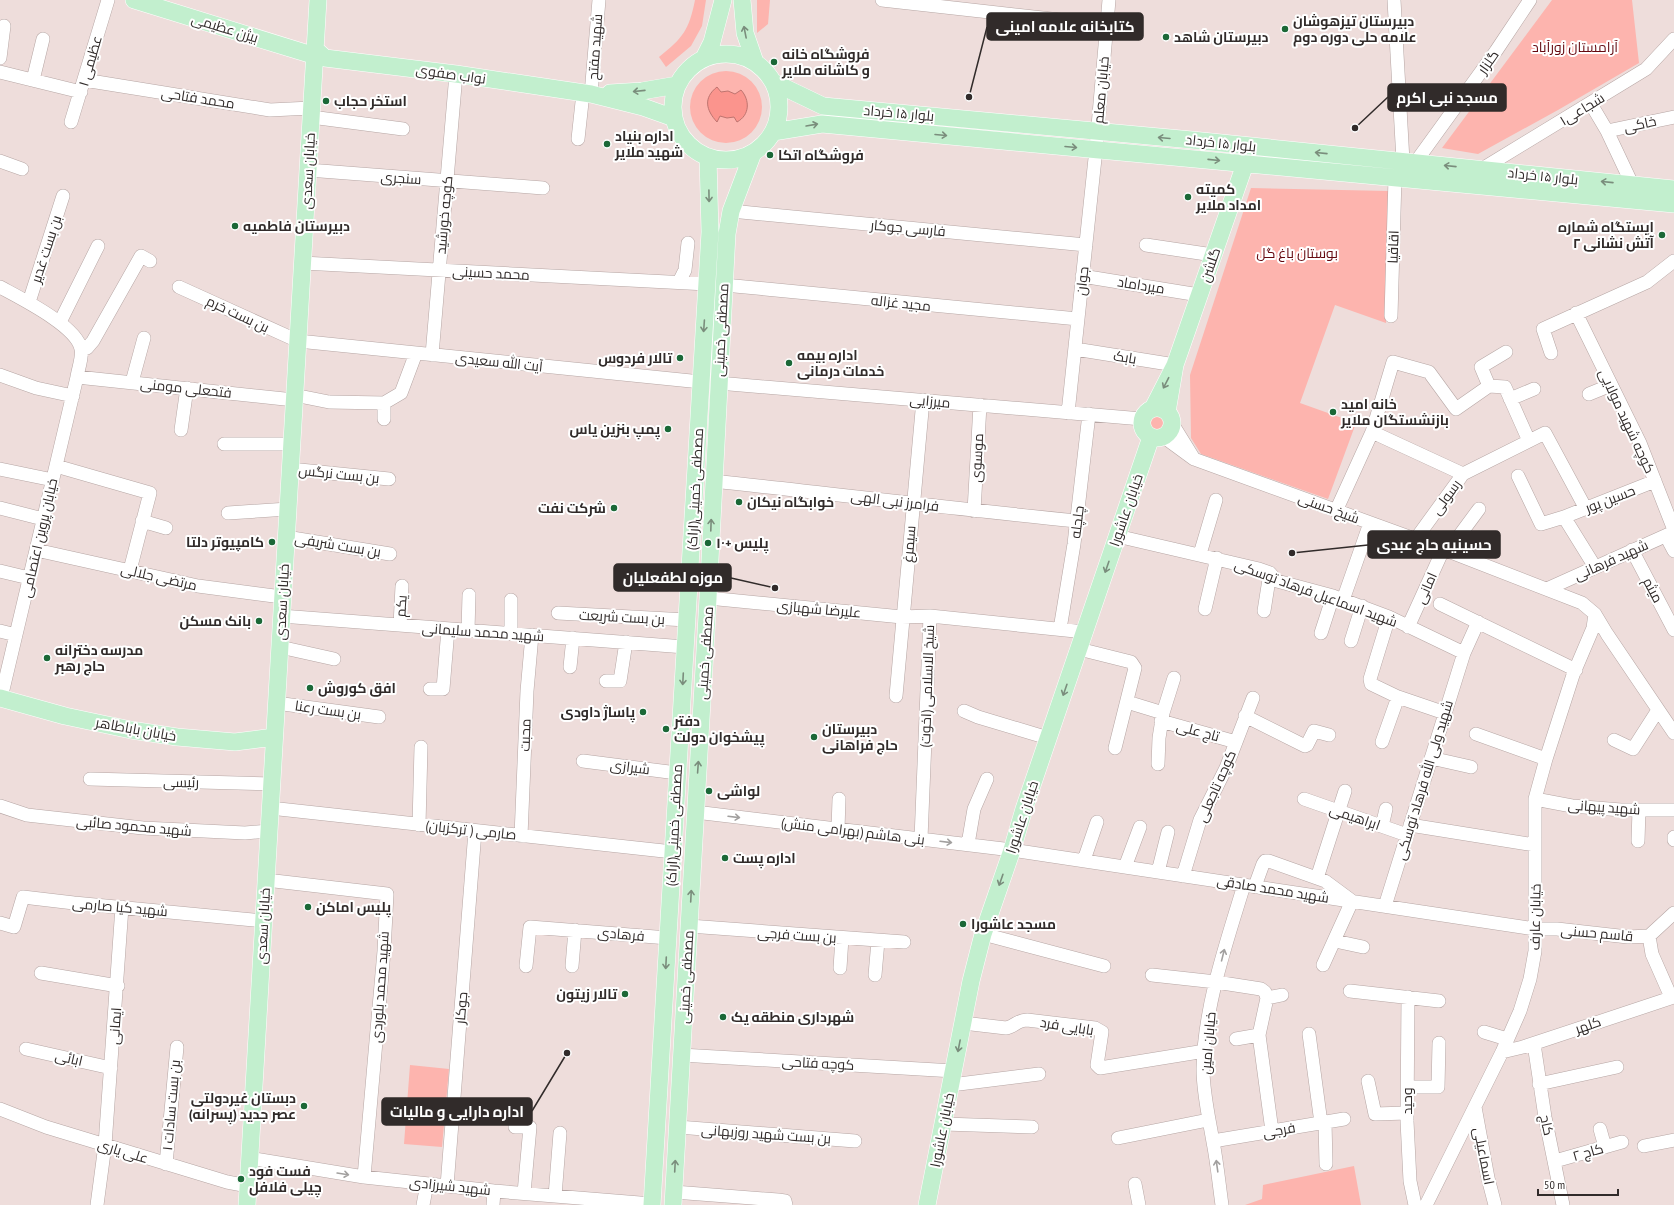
<svg xmlns="http://www.w3.org/2000/svg" width="1674" height="1205" viewBox="0 0 1674 1205" font-family="'PT Sans Narrow',Cairo,sans-serif">
  <style>
    .green { fill: #fdb4ae }
    .water { fill: #fb948d; stroke: #be746f }
    .lines { fill: none; stroke-linecap: round; stroke-linejoin: round }
    .minor-casing { stroke: #b6a6a4; stroke-width: 14 }
    .major-casing { stroke: #fff; stroke-width: 18 }
    .minor { stroke: #fff; stroke-width: 13 }
    .major { stroke: #c2efce; stroke-width: 17 }
    .oneway { stroke: #7a8d7c }
    .oneway2 { stroke: #a2a09f }
    .poi-dot { fill: #1b6837; stroke: #fff; stroke-width: 1.5 }
    .labels { text-anchor: middle; stroke-width: 4; stroke-linejoin: round; paint-order: stroke }
    .poi-label { font-size: 14px; font-weight: bold; fill: #312b2a; stroke: #fff; text-anchor: start }
    .street-label { font-size: 14px; fill: #312b2a; stroke: #fff }
    .park-label { font-size: 14px; fill: #65080f; stroke: #fff }
    .leader { fill: none; stroke: #312b2a; stroke-width: 1.5 }
    .callout-dot { fill: #312b2a; stroke: #fff; stroke-width: 1.5 }
    .callout { fill: #312b2a; stroke: #312b2a; stroke-width: 1.5 }
    .callout-label { font-size: 15px; text-anchor: middle; font-weight: bold; fill: #fff }
  </style>
  <rect width="100%" height="100%" fill="#eedddb"/>
  <path class="green" d="M695 0H706L702 26 691 46 666 67 659 57C683 38 689 30 695 0Z
    M757 0H770L768 24 757 33Z
    M1552 0H1632L1639 63 1558 110 1478 154 1442 148Z
    M690 107a36 36 0 1 1 72 0a36 36 0 1 1-72 0Z
    M1251 188 1389 191 1386 323 1335 305 1300 403 1356 423 1328 499 1201 454 1191 438 1190 375Z
    M1147 424a10 10 0 1 1 20 0a10 10 0 1 1-20 0Z
    M410 1065 449 1069 442 1147 404 1144Z
    M1354 1166 1361 1205H1245L1262 1199 1263 1185Z"/>
  <path class="water" d="M717 87 721 92 728 91 735 94 741 90C750 100 750 115 737 122L734 117 727 118 720 116 717 122C706 110 703 98 717 87Z"/>
  <g class="lines">
    <g class="minor-casing">
      <path id="minor" d="M882 0 1106 25
        M1394 0 1403 161
        M0 58 4 26
        M0 72 81 92
        M33 80 43 39
        M84 80 270 110 311 108
        M591 94 599 0
        M1591 104 1607 131 1632 184
        M311 117 403 129
        M71 122 108 0
        M1607 131 1674 117
        M578 139 583 93
        M0 161 22 169
        M1415 163 1496 51 1530 0
        M1482 169 1646 69 1674 39
        M308 170 543 188
        M731 211 1086 245
        M1146 245 1213 255
        M302 263 707 284
        M1082 276 1199 295
        M679 282 685 270 688 243
        M724 285 1078 319
        M0 287C20 298 77 326 81 349 83 357 78 369 77 377L1 698
        M179 287 298 341 701 382
        M29 302 63 196
        M1576 313 1640 443 1674 530
        M1391 316 1395 178
        M60 322 98 246
        M1075 349 1175 365
        M82 350 87 348 93 341 141 256 150 261
        M1551 353 1543 329 1647 282 1674 261
        M432 355 456 74
        M0 375 36 388 73 396
        M77 377 294 400
        M132 382 144 338
        M718 383 1142 419
        M1489 386 1481 367 1506 352
        M1589 394 1611 385
        M294 395 329 402 384 403 401 393 416 353
        M1510 399 1534 389
        M1068 413 1096 149 1109 0
        M384 419V403
        M181 430 187 388
        M1372 432 1463 474
        M1164 437 1194 459 1173 425
        M224 444H291
        M1194 459 1448 551 1582 603 1595 614 1607 634 1674 733
        M56 466 150 493 130 570
        M0 469 53 480
        M290 469 389 479
        M1518 476 1541 524 1564 517
        M713 481C834 494 956 509 1077 521
        M0 508 43 519
        M974 511 980 405
        M1336 511 1372 432 1393 362 1429 372 1456 409 1489 386 1505 387 1529 441
        M228 513 288 509
        M142 521 166 528
        M1117 536 1259 569 1270 573 1277 581 1333 596 1389 617 1464 653
        M1666 536 1674 551
        M286 537 390 554
        M1415 540 1463 474 1545 433 1586 509
        M36 550 198 586 282 597
        M1632 550 1674 630
        M1448 551 1479 509
        M1200 554 1216 500
        M1595 567 1564 517 1655 481
        M0 571 29 578
        M1547 589 1674 532
        M708 598 902 617 930 616
        M1343 600 1370 523
        M1440 604 1576 670
        M1205 609 1217 558
        M1264 611 1270 573
        M558 613 687 620
        M281 616 685 647
        M1389 617 1370 679 1371 684 1398 697 1445 713
        M400 625 402 586
        M1408 627 1443 550
        M1060 629 1074 544 1089 414
        M468 630 469 595
        M0 631 16 635
        M1321 633 1333 596
        M511 634V600
        M1351 641 1362 606
        M280 647 334 659
        M1079 649 1131 662 1135 668 1115 748
        M570 667 573 638
        M606 681H620L626 642
        M430 689H443L448 629
        M896 696 923 400
        M1127 702 1163 713 1159 738 1158 764
        M276 703 379 717
        M964 711 978 717 1048 738
        M1163 713 1174 678
        M1245 716 1305 746 1307 745 1314 731 1329 735
        M1161 721 1236 742
        M1476 734 1546 759
        M1614 740 1633 749 1658 710
        M1382 742 1398 697
        M1431 758 1471 767
        M583 761 677 773
        M90 779 271 784
        M1304 799 1407 835
        M1535 799 1572 806 1621 810H1674
        M0 806 27 815 143 828 245 833 269 831
        M270 808 673 852
        M695 812 1012 850 1535 929H1557L1628 937 1649 936 1674 913
        M419 825 421 747
        M1410 825 1535 845
        M1382 826 1386 809
        M838 829 839 799
        M521 836 527 691 532 635
        M921 839 930 616 1085 632
        M1674 840V837
        M1638 841 1639 810
        M968 844 974 809 987 779
        M1084 860 1097 822
        M1125 867 1140 827
        M1158 872 1168 832
        M1183 876 1200 820 1226 768 1253 698
        M1317 878 1345 791
        M266 880 387 894 384 951 364 1177
        M1255 886 1263 864 1265 861H1269L1325 881 1352 901 1323 965
        M1385 906 1464 653 1478 622
        M0 923 14 927 23 897 74 903 263 921
        M689 926 904 942
        M983 934 1104 966
        M1649 936 1652 954 1671 997
        M1335 941 1363 947
        M526 966 530 927 668 938
        M572 966 575 930
        M840 968 842 938
        M41 973 118 986
        M875 975 878 941
        M1152 975 1216 982 1261 989 1265 992 1267 998 1259 1035 1272 1131
        M1350 991 1439 1001
        M1408 997 1407 1121 1410 1181 1415 1205
        M1267 998 1282 995
        M963 1023 1006 1028C1014 1027 1017 1020 1027 1020L1095 1028 1102 1032 1097 1065 1100 1068 1205 1051
        M1484 1032 1507 1039
        M1309 1034 1321 1123
        M1236 1039 1259 1035
        M1534 1044 1545 1117 1563 1205
        M26 1049 111 1068
        M1502 1052 1523 1047 1674 997
        M681 1055 954 1071
        M1368 1081 1375 1114 1407 1113
        M1539 1084 1617 1067
        M951 1085 1039 1074
        M1408 1087H1438L1439 1043
        M1475 1107 1488 1178 1495 1205
        M0 1109 46 1127 227 1182 248 1186
        M1325 1122 1326 1164
        M944 1124 1032 1127
        M515 1127H530L524 1193
        M678 1127 855 1141
        M1600 1129 1605 1147
        M1118 1138 1208 1120
        M1213 1141 1344 1119
        M1644 1146 1674 1140
        M249 1158 364 1177 494 1191 652 1204
        M1555 1161 1622 1142
        M166 1164 177 1047
        M1135 1184 1139 1205
        M447 1186 475 831
        M674 1192 778 1200 785 1201 786 1205
        M555 1196 560 1133
        M97 1205 105 1145 122 907
        M423 1205 427 1184
        M493 1205 494 1191
        M1222 1205C1219 1184 1217 1162 1213 1142 1209 1118 1203 1093 1203 1069 1204 1007 1226 944 1244 885
        M1426 1205 1502 1052 1520 1011 1530 979 1535 951V799L1546 759 1573 675 1593 628 1595 614"/>
    </g>
    <g class="major-casing">
      <path id="major" d="M134 0 309 54 315 49 325 58 456 74 591 94 643 107 674 118
        M742 0 745 33 755 62
        M673 107a53 53 0 1 1 106 0a53 53 0 1 1-106 0Z
        M704 58 712 42 723 0
        M773 82 823 106 1192 140 1674 189
        M610 93 642 91 677 85
        M773 132 822 124 1674 204
        M1175 365 1245 164
        M1142 423a15 15 0 1 1 30 0a15 15 0 1 1-30 0Z
        M1153 408 1175 365 1167 412
        M0 698 65 716 131 730 177 737 235 742 274 737
        M247 1205 318 0
        M652 1205 710 232 708 157
        M673 1205 708 598 727 234 731 211 753 153
        M927 1205 971 981 983 934 1012 850 1024 809 1151 437"/>
    </g>
    <use href="#minor" class="minor"/>
    <use href="#major" class="major"/>
  </g>
  <defs><path id="oneway-shaft" d="M-6 0H5M1.5-3L5.5 0L1.5 3" fill="none" stroke-width="1.6" stroke-linecap="round" stroke-linejoin="round"/></defs>
  <g class="oneway">
    <use href="#oneway-shaft" transform="translate(745 32) rotate(-101)"/>
    <use href="#oneway-shaft" transform="translate(639 91) rotate(174)"/>
    <use href="#oneway-shaft" transform="translate(812 125) rotate(-10)"/>
    <use href="#oneway-shaft" transform="translate(941 135) rotate(5)"/>
    <use href="#oneway-shaft" transform="translate(1164 138) rotate(-175)"/>
    <use href="#oneway-shaft" transform="translate(1071 147) rotate(5)"/>
    <use href="#oneway-shaft" transform="translate(1321 153) rotate(-174)"/>
    <use href="#oneway-shaft" transform="translate(1214 160) rotate(6)"/>
    <use href="#oneway-shaft" transform="translate(1450 166) rotate(-174)"/>
    <use href="#oneway-shaft" transform="translate(1607 182) rotate(-174)"/>
    <use href="#oneway-shaft" transform="translate(709 196) rotate(89)"/>
    <use href="#oneway-shaft" transform="translate(704 326) rotate(94)"/>
    <use href="#oneway-shaft" transform="translate(1166 383) rotate(117)"/>
    <use href="#oneway-shaft" transform="translate(711 525) rotate(-88)"/>
    <use href="#oneway-shaft" transform="translate(1107 567) rotate(109)"/>
    <use href="#oneway-shaft" transform="translate(683 679) rotate(93)"/>
    <use href="#oneway-shaft" transform="translate(1065 690) rotate(109)"/>
    <use href="#oneway-shaft" transform="translate(698 767) rotate(-86)"/>
    <use href="#oneway-shaft" transform="translate(1001 880) rotate(109)"/>
    <use href="#oneway-shaft" transform="translate(691 896) rotate(-87)"/>
    <use href="#oneway-shaft" transform="translate(666 963) rotate(93)"/>
    <use href="#oneway-shaft" transform="translate(959 1046) rotate(101)"/>
    <use href="#oneway-shaft" transform="translate(675 1166) rotate(-87)"/>
  </g>
  <g class="oneway2">
    <use href="#oneway-shaft" transform="translate(734 817) rotate(7)"/>
    <use href="#oneway-shaft" transform="translate(946 842) rotate(7)"/>
    <use href="#oneway-shaft" transform="translate(1223 955) rotate(-76)"/>
    <use href="#oneway-shaft" transform="translate(1217 1166) rotate(-98)"/>
    <use href="#oneway-shaft" transform="translate(343 1174) rotate(9)"/>
  </g>
  <g class="poi-dot">
    <circle cx="1285" cy="29" r="4"/>
    <circle cx="1166" cy="37" r="4"/>
    <circle cx="774" cy="62" r="4"/>
    <circle cx="326" cy="101" r="4"/>
    <circle cx="607" cy="144" r="4"/>
    <circle cx="770" cy="155" r="4"/>
    <circle cx="1188" cy="197" r="4"/>
    <circle cx="235" cy="226" r="4"/>
    <circle cx="1662" cy="235" r="4"/>
    <circle cx="680" cy="358" r="4"/>
    <circle cx="789" cy="363" r="4"/>
    <circle cx="1333" cy="412" r="4"/>
    <circle cx="668" cy="429" r="4"/>
    <circle cx="739" cy="502" r="4"/>
    <circle cx="614" cy="508" r="4"/>
    <circle cx="272" cy="542" r="4"/>
    <circle cx="708" cy="543" r="4"/>
    <circle cx="259" cy="621" r="4"/>
    <circle cx="47" cy="658" r="4"/>
    <circle cx="310" cy="688" r="4"/>
    <circle cx="643" cy="712" r="4"/>
    <circle cx="666" cy="729" r="4"/>
    <circle cx="814" cy="737" r="4"/>
    <circle cx="709" cy="791" r="4"/>
    <circle cx="725" cy="858" r="4"/>
    <circle cx="308" cy="907" r="4"/>
    <circle cx="963" cy="924" r="4"/>
    <circle cx="625" cy="994" r="4"/>
    <circle cx="723" cy="1017" r="4"/>
    <circle cx="304" cy="1106" r="4"/>
    <circle cx="241" cy="1179" r="4"/>
  </g>
  <g class="labels">
    <g class="poi-label">
      <text x="1293" y="26">دبیرستان تیزهوشان<tspan x="1293" dy="16">علامه حلی دوره دوم</tspan></text>
      <text x="1174" y="42">دبیرستان شاهد</text>
      <text x="782" y="59">فروشگاه خانه<tspan x="782" dy="16">و کاشانه ملایر</tspan></text>
      <text x="334" y="106">استخر حجاب</text>
      <text x="615" y="141">اداره بنیاد<tspan x="615" dy="16">شهید ملایر</tspan></text>
      <text x="778" y="160">فروشگاه اتکا</text>
      <text x="1196" y="194">کمیته<tspan x="1196" dy="16">امداد ملایر</tspan></text>
      <text x="243" y="231">دبیرستان فاطمیه</text>
      <text x="1654" y="232" text-anchor="end">ایستگاه شماره<tspan x="1654" dy="16">۲ آتش نشانی</tspan></text>
      <text x="797" y="360">اداره بیمه<tspan x="797" dy="16">خدمات درمانی</tspan></text>
      <text x="672" y="363" text-anchor="end">تالار فردوس</text>
      <text x="1341" y="409">خانه امید<tspan x="1341" dy="16">بازنشستگان ملایر</tspan></text>
      <text x="660" y="434" text-anchor="end">پمپ بنزین یاس</text>
      <text x="747" y="507">خوابگاه نیکان</text>
      <text x="606" y="513" text-anchor="end">شرکت نفت</text>
      <text x="264" y="547" text-anchor="end">کامپیوتر دلتا</text>
      <text x="716" y="548">پلیس +۱۰</text>
      <text x="251" y="626" text-anchor="end">بانک مسکن</text>
      <text x="55" y="655">مدرسه دخترانه<tspan x="55" dy="16">حاج رهبر</tspan></text>
      <text x="318" y="693">افق کوروش</text>
      <text x="635" y="717" text-anchor="end">پاساژ داودی</text>
      <text x="674" y="726">دفتر<tspan x="674" dy="16">پیشخوان دولت</tspan></text>
      <text x="822" y="734">دبیرستان<tspan x="822" dy="16">حاج فراهانی</tspan></text>
      <text x="717" y="796">لواشی</text>
      <text x="733" y="863">اداره پست</text>
      <text x="316" y="912">پلیس اماکن</text>
      <text x="971" y="929">مسجد عاشورا</text>
      <text x="617" y="999" text-anchor="end">تالار زیتون</text>
      <text x="731" y="1022">شهرداری منطقه یک</text>
      <text x="296" y="1103" text-anchor="end">دبستان غیردولتی<tspan x="296" dy="16">عصر جدید (پسرانه)</tspan></text>
      <text x="249" y="1176">فست فود<tspan x="249" dy="16">چیلی فلافل</tspan></text>
    </g>
    <g class="street-label">
      <text transform="translate(225 28) rotate(17)" y="5">بیژن عظیمی</text>
      <text transform="translate(595 47) rotate(-86)" y="5">شهید مفتح</text>
      <text transform="translate(90 61) rotate(-74)" y="5">عظیمی ۱</text>
      <text transform="translate(1488 62) rotate(-55)" y="5">گلزار</text>
      <text transform="translate(451 74) rotate(8)" y="5">نواب صفوی</text>
      <text transform="translate(1101 90) rotate(-85)" y="5">خیابان معلم</text>
      <text transform="translate(198 98) rotate(9)" y="5">محمد فتاحی</text>
      <text transform="translate(1582 109) rotate(-31)" y="5">شجاعی۱</text>
      <text transform="translate(899 113) rotate(5)" y="5">بلوار ۱۵ خرداد</text>
      <text transform="translate(1640 124) rotate(-12)" y="5">خاکی</text>
      <text transform="translate(1221 143) rotate(6)" y="5">بلوار ۱۵ خرداد</text>
      <text transform="translate(308 171) rotate(-87)" y="5">خیابان سعدی</text>
      <text transform="translate(1543 176) rotate(6)" y="5">بلوار ۱۵ خرداد</text>
      <text transform="translate(401 178) rotate(4)" y="5">سنجری</text>
      <text transform="translate(444 215) rotate(-85)" y="5">کوچه خورشید</text>
      <text transform="translate(908 228) rotate(5)" y="5">فارسی جوکار</text>
      <text transform="translate(1393 247) rotate(-88)" y="5">اقاقیا</text>
      <text transform="translate(46 249) rotate(-72)" y="5">بن بست غدیر</text>
      <text transform="translate(1210 265) rotate(-71)" y="5">گلشن</text>
      <text transform="translate(491 273) rotate(3)" y="5">محمد حسینی</text>
      <text transform="translate(1082 281) rotate(-84)" y="5">جوان</text>
      <text transform="translate(1141 285) rotate(9)" y="5">میرداماد</text>
      <text transform="translate(901 303) rotate(6)" y="5">مجید غزاله</text>
      <text transform="translate(238 314) rotate(25)" y="5">بن بست خرم</text>
      <text transform="translate(721 330) rotate(-87)" y="5">مصطفی خمینی</text>
      <text transform="translate(1125 357) rotate(9)" y="5">بابک</text>
      <text transform="translate(499 362) rotate(6)" y="5">آیت الله سعیدی</text>
      <text transform="translate(186 388) rotate(6)" y="5">فتحعلی مومنی</text>
      <text transform="translate(930 401) rotate(5)" y="5">میرزایی</text>
      <text transform="translate(1627 421) rotate(65)" y="5">کوچه شهید مولایی</text>
      <text transform="translate(977 458) rotate(-87)" y="5">موسوی</text>
      <text transform="translate(339 474) rotate(6)" y="5">بن بست نرگس</text>
      <text transform="translate(695 489) rotate(-87)" y="5">مصطفی خمینی(اراک)</text>
      <text transform="translate(1446 497) rotate(-54)" y="5">رسولی</text>
      <text transform="translate(1610 499) rotate(-21)" y="5">حسین پور</text>
      <text transform="translate(895 501) rotate(7)" y="5">فرامرز نبی الهی</text>
      <text transform="translate(1329 508) rotate(20)" y="5">شیخ حسنی</text>
      <text transform="translate(1126 510) rotate(-71)" y="5">خیابان عاشورا</text>
      <text transform="translate(1077 522) rotate(-83)" y="5">چلچله</text>
      <text transform="translate(39 538) rotate(-77)" y="5">خیابان پروین اعتصامی</text>
      <text transform="translate(909 544) rotate(-85)" y="5">سیمرغ</text>
      <text transform="translate(338 545) rotate(9)" y="5">بن بست شریفی</text>
      <text transform="translate(1611 560) rotate(-24)" y="5">شهید فرهانی</text>
      <text transform="translate(159 577) rotate(13)" y="5">مرتضی جلالی</text>
      <text transform="translate(1426 588) rotate(-66)" y="5">امانی</text>
      <text transform="translate(1653 590) rotate(62)" y="5">میثم</text>
      <text transform="translate(1316 593) rotate(20)" y="5">شهید اسماعیل فرهاد توسکی</text>
      <text transform="translate(282 602) rotate(-87)" y="5">خیابان سعدی</text>
      <text transform="translate(401 606) rotate(-86)" y="5">یکم</text>
      <text transform="translate(819 609) rotate(5)" y="5">علیرضا شهبازی</text>
      <text transform="translate(622 617) rotate(3)" y="5">بن بست شریعت</text>
      <text transform="translate(483 632) rotate(4)" y="5">شهید محمد سلیمانی</text>
      <text transform="translate(705 653) rotate(-86)" y="5">مصطفی خمینی</text>
      <text transform="translate(927 686) rotate(-88)" y="5">شیخ الاسلامی (اخوت)</text>
      <text transform="translate(328 710) rotate(8)" y="5">بن بست رعنا</text>
      <text transform="translate(136 729) rotate(10)" y="5">خیابان باباطاهر</text>
      <text transform="translate(1198 731) rotate(15)" y="5">تاج علی</text>
      <text transform="translate(525 735) rotate(-88)" y="5">محبت</text>
      <text transform="translate(630 767) rotate(7)" y="5">شیرازی</text>
      <text transform="translate(1424 780) rotate(-73)" y="5">شهید ولی الله فرهاد توسکی</text>
      <text transform="translate(181 782) rotate(1)" y="5">رئیسی</text>
      <text transform="translate(1216 786) rotate(-66)" y="5">کوچه تاجعلی</text>
      <text transform="translate(1604 807) rotate(4)" y="5">شهید پیهانی</text>
      <text transform="translate(1022 817) rotate(-72)" y="5">خیابان عاشورا</text>
      <text transform="translate(1355 817) rotate(19)" y="5">ابراهیمی</text>
      <text transform="translate(674 825) rotate(-87)" y="5">مصطفی خمینی(اراک)</text>
      <text transform="translate(134 826) rotate(5)" y="5">شهید محمود صائبی</text>
      <text transform="translate(471 830) rotate(6)" y="5">صارمی ( ترکزبان)</text>
      <text transform="translate(853 831) rotate(7)" y="5">بنی هاشم (بهرامی منش)</text>
      <text transform="translate(1273 889) rotate(9)" y="5">شهید محمد صادقی</text>
      <text transform="translate(120 907) rotate(5)" y="5">شهید کیا صارمی</text>
      <text transform="translate(1535 917) rotate(-89)" y="5">خیابان عارف</text>
      <text transform="translate(263 926) rotate(-87)" y="5">خیابان سعدی</text>
      <text transform="translate(1597 933) rotate(5)" y="5">قاسم حسنی</text>
      <text transform="translate(621 934) rotate(5)" y="5">فرهادی</text>
      <text transform="translate(797 935) rotate(4)" y="5">بن بست فرجی</text>
      <text transform="translate(686 977) rotate(-87)" y="5">مصطفی خمینی</text>
      <text transform="translate(380 987) rotate(-86)" y="5">شهید محمد بلوردی</text>
      <text transform="translate(461 1008) rotate(-85)" y="5">جوکار</text>
      <text transform="translate(1588 1025) rotate(-19)" y="5">کلهر</text>
      <text transform="translate(115 1026) rotate(-86)" y="5">ایمانی</text>
      <text transform="translate(1067 1026) rotate(9)" y="5">بابایی فرد</text>
      <text transform="translate(1208 1043) rotate(-85)" y="5">خیابان امین</text>
      <text transform="translate(69 1058) rotate(13)" y="5">ابائی</text>
      <text transform="translate(818 1063) rotate(3)" y="5">کوچه فتاحی</text>
      <text transform="translate(1407 1101) rotate(-90)" y="5">وحید</text>
      <text transform="translate(171 1105) rotate(-85)" y="5">بن بست سادات ۱</text>
      <text transform="translate(1547 1125) rotate(78)" y="5">کاج</text>
      <text transform="translate(942 1130) rotate(-79)" y="5">خیابان عاشورا</text>
      <text transform="translate(1279 1130) rotate(-10)" y="5">فرجی</text>
      <text transform="translate(766 1134) rotate(4)" y="5">بن بست شهید روزبهانی</text>
      <text transform="translate(123 1151) rotate(17)" y="5">علی یاری</text>
      <text transform="translate(1588 1152) rotate(-16)" y="5">کاج ۲</text>
      <text transform="translate(1484 1156) rotate(79)" y="5">اسماعیلی</text>
      <text transform="translate(450 1186) rotate(6)" y="5">شهید شیرزادی</text>
    </g>
    <g class="park-label">
      <text x="1575" y="52">آرامستان زورآباد</text>
      <text x="1297" y="258">بوستان باغ گل</text>
    </g>
  </g>
  <path class="leader" d="M969 97L987 27M1355 128L1388 97M1292 553L1368 545M775 588L731 578M567 1053L532 1111"/>
  <g class="callout-dot">
    <circle cx="969" cy="97" r="4"/>
    <circle cx="1355" cy="128" r="4"/>
    <circle cx="1292" cy="553" r="4"/>
    <circle cx="775" cy="588" r="4"/>
    <circle cx="567" cy="1053" r="4"/>
  </g>
  <g class="callout">
    <rect x="987" y="13" width="156" height="27" rx="4"/>
    <rect x="1388" y="84" width="118" height="27" rx="4"/>
    <rect x="1368" y="531" width="132" height="27" rx="4"/>
    <rect x="614" y="564" width="117" height="27" rx="4"/>
    <rect x="382" y="1098" width="150" height="27" rx="4"/>
  </g>
  <g class="callout-label">
    <text x="1065" y="32">کتابخانه علامه امینی</text>
    <text x="1447" y="103">مسجد نبی اکرم</text>
    <text x="1434" y="550">حسینیه حاج عبدی</text>
    <text x="673" y="583">موزه لطفعلیان</text>
    <text x="457" y="1117">اداره دارایی و مالیات</text>
  </g>
  <path d="M1538 1189v6h80v-6" fill="none" stroke="#312b2a" stroke-width="2"/>
  <text x="1544" y="1189" font-size="12" fill="#312b2a" stroke="#ffffff" stroke-width="3" paint-order="stroke">50 m</text>
</svg>
